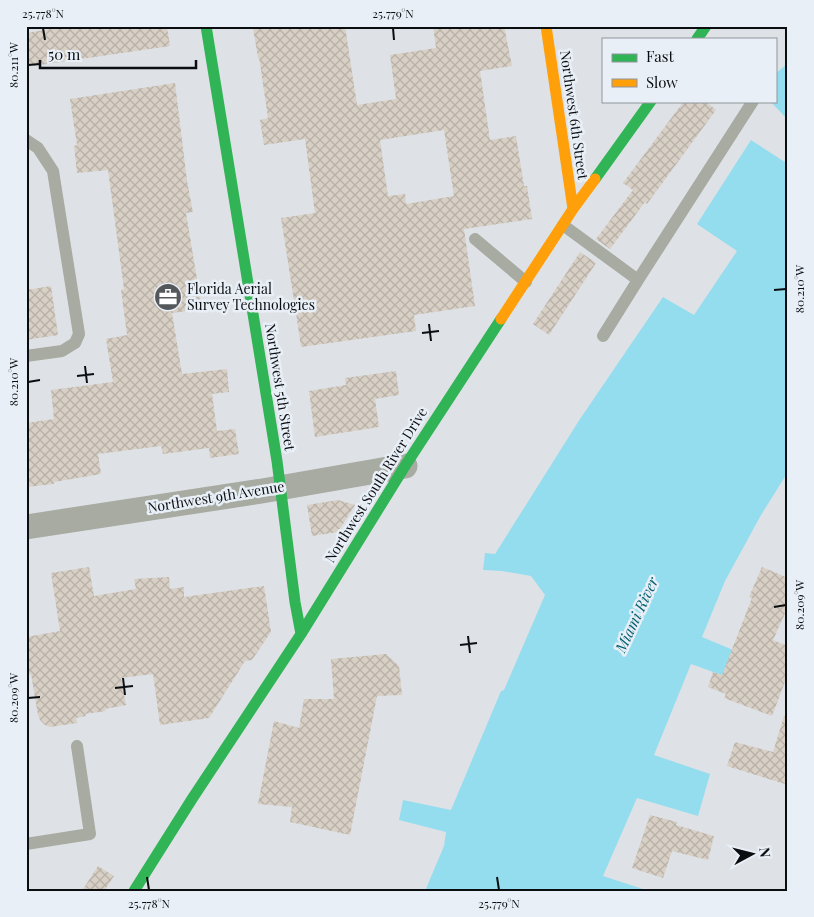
<svg xmlns="http://www.w3.org/2000/svg" width="814" height="917" viewBox="0 0 814 917" font-family="'Playfair Display',serif">
  <style>
    .water { fill: #94ddee }
    .building { fill: url(#building-cross-hatch); fill-rule: evenodd }
    .lines { fill: none; stroke-linecap: round; stroke-linejoin: round }
    .lane { stroke: #a7aba1; stroke-width: 12 }
    .street { stroke: #a7aba1; stroke-width: 25 }
    .fast { stroke: #30b455; stroke-width: 11 }
    .slow { stroke: #ff9f0a; stroke-width: 11 }
    .ticks { fill: none; stroke: #0b0e10; stroke-width: 2 }
    .labels { text-anchor: middle; stroke-width: 5; stroke-linejoin: round; paint-order: stroke }
    .street-label { font-size: 14px; fill: #0b0e10; stroke: #e8eff7 }
    .poi-label { font-size: 14px; fill: #0b0e10; stroke: #e8eff7; text-anchor: start }
    .water-label { font-size: 15px; font-style: italic; fill: #046171; stroke: #e8eff7 }
    .neatline { fill: none; stroke: #0b0e10; stroke-width: 2 }
    .ticks-label { font-size: 12px; text-anchor: middle; fill: #0b0e10 }
  </style>
  <defs>
    <pattern id="building-cross-hatch" width="8" height="8" patternUnits="userSpaceOnUse" patternTransform="scale(1.25)"><rect width="8" height="8" fill="#d8cfc5"/><path d="M0 0l8 8M0 8l8-8" fill="none" stroke="#b8b1a8"/></pattern>
  </defs>
  <rect width="100%" height="100%" fill="#dee2e6"/>
  <path class="water" d="M788 63V120L770 101H775V74Z
    M751 140 788 164V472L761 515 725 581 702 637 786 672 777 695 691 664 654 755 710 774 698 816 637 798 603 876 649 891H425L444 846 446 832 399 820 403 800 451 810 501 691 504 690 545 595 531 576 502 571 483 570 485 553 495 554 580 419 663 297 694 315 737 251 697 224Z"/>
  <path class="building" d="M70 26H167L170 46 26 67V33Z
    M264 26H345L357 105 396 99 390 55 436 48 433 26H504L512 66 480 71 490 140 516 136 524 186H527L532 219 464 229 475 306 414 315 416 331 301 347 296 313 281 218 315 213 305 139 264 145 260 120 268 118 259 57 258 58 253 28ZM444 130 454 196 406 204 405 194 388 196 380 140Z
    M175 83 187 181 193 212 186 213 202 309 172 313 182 374 227 369 229 392 212 394 217 431 235 429 239 454 210 458 209 448 163 454 161 446 98 454 101 474 54 482V484L26 487V423L54 419 51 390 113 382 106 339 127 335 121 290 124 289 108 170 77 173 74 146 77 145 70 99Z
    M684 101H705L716 110 647 204 645 202 610 249 596 239 633 190 623 183Z
    M580 252 596 263 549 335 533 324Z
    M51 286 58 335 26 340V313L29 312 26 290Z
    M396 371 399 395 375 399 379 427 315 437 309 391 346 385 345 378Z
    M338 500 355 505 338 532 312 536 307 505Z
    M89 567 94 596 136 589 134 579 169 577 170 589 184 587V597L264 586 271 632 252 660 245 661 209 718 160 725 153 674 121 678 126 705 105 709 106 711 85 714 86 716 76 718 77 723 50 727 45 725 40 720 38 715 31 674 26 675V637L60 631 51 573Z
    M762 567 788 578V607L773 640 788 646V674L772 716 724 698 726 694 708 687 713 672 722 675 752 598 749 597Z
    M386 654 399 666 402 695 377 696 350 835 290 822 292 807 258 804 274 721 299 728 304 699H334L331 659Z
    M784 716H788V785L727 766 735 742 773 752Z
    M650 815 677 822 676 825 714 836 708 860 672 851 663 878 632 868Z
    M98 866 114 876 104 891H82Z"/>
  <g class="lines">
    <path class="lane" d="M26 140 38 148 53 171 79 334 75 343 62 351 26 356
      M563 225 638 280 603 336
      M475 239 526 282
      M638 280 753 101
      M26 844 90 834 77 746"/>
    <path class="street" d="M26 527 262 491 405 466"/>
    <path class="fast" d="M206 26 277 461 295 602 301 634
      M697 39 706 26
      M595 179 651 101
      M134 891 192 799 301 634 405 466 501 319"/>
    <path class="slow" d="M546 26 573 209
      M501 319 573 209 595 179"/>
  </g>
  <path class="ticks" d="M43 28 45 40M393 28 394 40M28 65 40 64M774 290 786 289M429 324 431 341M422 333 439 331M85 366 87 383M77 376 94 374M28 382 40 380M774 607 786 605M468 636 470 653M460 645 477 643M123 678 125 695M115 688 133 686M28 698 40 697M147 877 149 890M497 877 499 890"/>
  <defs>
    <g id="office-disc" transform="scale(1.4375)"><circle r="9.5" fill="#55585b" stroke="#e8eff7"/><path d="M-6-3h4V-5.5h4V-3h4V5H-6ZM-1-4.5V-3h2v-1.5ZM-6 0V1H6V0Z" fill="#fff"/></g>
  </defs>
  <g fill-rule="evenodd">
    <use href="#office-disc" x="168" y="297"/>
  </g>
  <g class="labels">
    <g class="street-label">
      <text transform="translate(574 115) rotate(82)" y="5">Northwest 6th Street</text>
      <text transform="translate(280 387) rotate(81)" y="5">Northwest 5th Street</text>
      <text transform="translate(376 485) rotate(-58)" y="5">Northwest South River Drive</text>
      <text transform="translate(216 497) rotate(-9)" y="5">Northwest 9th Avenue</text>
    </g>
    <g class="poi-label">
      <text x="187" y="294">Florida Aerial<tspan x="187" dy="16">Survey Technologies</tspan></text>
    </g>
    <g class="water-label">
      <text transform="translate(637 615) rotate(-65)" y="5">Miami River</text>
    </g>
  </g>
  <rect width="814" height="917" fill="none" stroke="#e8eff7" stroke-width="55"/>
  <rect x="602" y="38" width="175" height="65" fill="#e8eff7" stroke="#90959b"/>
  <rect x="612" y="54" width="25" height="8" fill="#30b455" stroke="#90959b"/>
  <text x="646" y="62" font-size="15" fill="#0b0e10">Fast</text>
  <rect x="612" y="79" width="25" height="8" fill="#ff9f0a" stroke="#90959b"/>
  <text x="646" y="88" font-size="15" fill="#0b0e10">Slow</text>
  <g transform="translate(752 854) rotate(83)" stroke="#e8eff7" stroke-width="4" paint-order="stroke">
  <path d="M0-4L9 19L0 12L-9 19Z" fill="#0b0e10"/>
  <text y="-8" font-size="14" font-weight="bold" text-anchor="middle" fill="#0b0e10">N</text>
  </g>
  <path d="M40 60v8h156v-8" fill="none" stroke="#0b0e10" stroke-width="2.5"/>
  <text x="48" y="60" font-size="15" fill="#0b0e10" stroke="#e8eff7" stroke-width="4" paint-order="stroke">50 m</text>
  <rect x="28" y="28" width="758" height="862" class="neatline"/>
  <g class="ticks-label">
    <text x="43" y="18">25.778°N</text>
    <text x="393" y="18">25.779°N</text>
    <text transform="translate(14 65) rotate(-90)" y="4">80.211°W</text>
    <text transform="translate(800 289) rotate(-90)" y="4">80.210°W</text>
    <text transform="translate(14 382) rotate(-90)" y="4">80.210°W</text>
    <text transform="translate(800 605) rotate(-90)" y="4">80.209°W</text>
    <text transform="translate(14 698) rotate(-90)" y="4">80.209°W</text>
    <text x="149" y="908">25.778°N</text>
    <text x="499" y="908">25.779°N</text>
  </g>
</svg>
